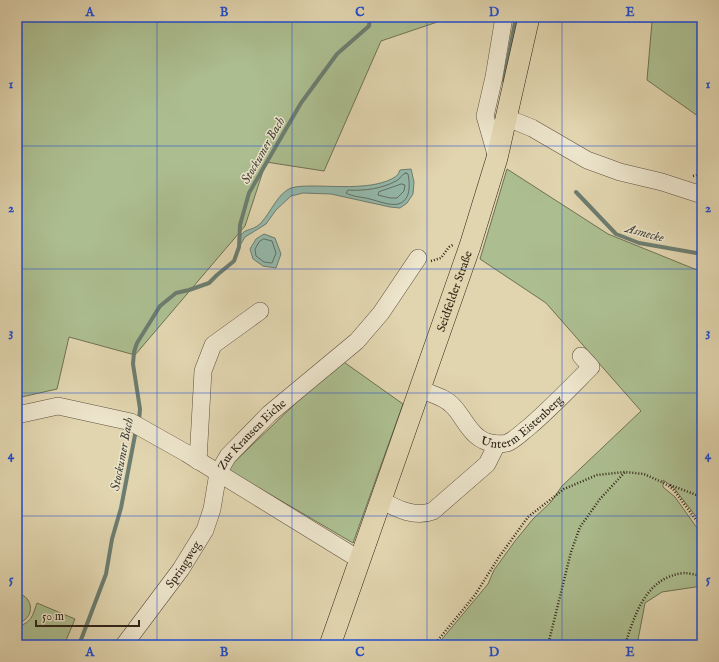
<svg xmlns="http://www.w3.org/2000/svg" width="719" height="662" viewBox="0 0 719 662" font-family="'IM FELL English',serif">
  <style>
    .green { fill: #acbe90; stroke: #6e7154 }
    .water { fill: #94b9ab; stroke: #6c7d70 }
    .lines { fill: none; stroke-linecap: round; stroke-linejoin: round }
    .shore { stroke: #626e62; stroke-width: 1 }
    .stream { stroke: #6c7d70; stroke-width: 4 }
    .minor-casing { stroke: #5d503e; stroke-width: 18 }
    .major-casing { stroke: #312418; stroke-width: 22 }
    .path { stroke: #312418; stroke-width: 2.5; stroke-dasharray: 1 2; stroke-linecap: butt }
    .minor { stroke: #ece4cb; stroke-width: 17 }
    .major { stroke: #e1d5af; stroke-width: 21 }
    .grid { fill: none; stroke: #1d4ed8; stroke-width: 1; stroke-opacity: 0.55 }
    .labels { text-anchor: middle; stroke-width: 3; stroke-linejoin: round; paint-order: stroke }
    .street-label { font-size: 12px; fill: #312418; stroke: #ece4cb }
    .water-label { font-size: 13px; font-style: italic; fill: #4a493d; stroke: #ece4cb }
    .neatline { fill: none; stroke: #1d4ed8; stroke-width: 1.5 }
    .grid-label { font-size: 13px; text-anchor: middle; font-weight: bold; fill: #1d4ed8 }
  </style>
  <rect width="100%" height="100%" fill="#e1d5af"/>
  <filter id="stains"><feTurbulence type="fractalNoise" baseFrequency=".005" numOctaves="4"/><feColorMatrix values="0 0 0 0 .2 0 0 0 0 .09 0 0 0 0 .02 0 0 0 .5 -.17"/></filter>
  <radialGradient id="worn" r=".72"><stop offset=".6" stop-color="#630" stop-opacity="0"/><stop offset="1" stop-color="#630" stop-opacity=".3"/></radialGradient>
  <path class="green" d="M17 17H452L381 41 324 171 266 162 245 226 135 355 69 337 57 389 17 398Z
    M602 17H702V119L647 80 652 22H600Z
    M507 169 608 234 702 272V524L673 487 663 480V487L675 497 702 535V586L662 592 645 603 637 645H437L488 584 494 570 515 541 533 519 551 502 562 486 641 411 546 303 480 259Z
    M341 360 403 404 353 543 227 469Z
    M17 593C35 597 35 620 17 623Z
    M37 603 75 619 64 645H17V627C32 622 32 617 37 603Z"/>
  <path class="water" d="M411 169 414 182 413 194 407 203 400 208 390 207 331 194 303 193 291 196 276 210 266 224 245 237 239 247C239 225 250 234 261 223 271 212 278 193 291 188 298 186 306 186 313 186 336 186 375 190 395 177 397 176 399 173 400 170Z
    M264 234 275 238 281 254 276 268 263 266 253 259 250 249 256 239Z"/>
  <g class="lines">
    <path class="shore" d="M406 173 408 174C410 184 411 201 398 204 390 206 378 201 370 199 363 197 353 197 346 193L348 190C364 191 381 189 396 181 401 179 401 174 406 173Z
      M402 184 405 185 404 191 397 198H390L378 195 379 192Z
      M264 239 272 241 276 253 272 263 264 262 256 256 255 249 259 242Z"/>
    <path class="stream" d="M504 81 516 17
      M576 192 616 234 639 243 702 254
      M139 421 140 409 133 364 134 352 137 343 160 306 176 293 189 290 209 283 217 275 234 261 239 247 240 225 249 193 301 103 337 54 369 26 370 17
      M79 645 106 574 112 539 121 508 136 430"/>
    <g class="minor-casing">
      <g id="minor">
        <path d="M507 118 532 128 587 160 620 172 662 182 702 195"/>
        <path d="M497 158 485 116 494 77 504 17"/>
        <path id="s1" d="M420 389C431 394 445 397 453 406 462 415 467 429 478 437 485 443 498 445 507 443 515 440 522 432 529 427 551 408 571 387 591 367L581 356"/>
        <path d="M17 415 58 406 131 422 186 453 360 560"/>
        <path d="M198 461 203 371 213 345 260 311"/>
        <path d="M381 500C397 509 415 518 433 511L487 464 497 444"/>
        <path id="s2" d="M124 645 181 569 205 530 212 509 218 473 228 456 269 414 357 341 381 313 418 258"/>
      </g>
    </g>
    <g class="major-casing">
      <g id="major">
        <path id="s3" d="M330 645 470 246 497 158 529 17"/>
      </g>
    </g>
    <path class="path" d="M693 176 702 174
      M431 261 441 258 449 247 453 245
      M670 485 702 497
      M434 645 475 595 499 557 528 517 564 489 597 475 625 472 644 474 664 483 673 489 702 528
      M548 645 571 552 580 527 600 499 625 472
      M625 645C635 614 646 577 684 573 689 573 696 575 702 576"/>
    <use href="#minor" class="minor"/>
    <use href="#major" class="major"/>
  </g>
  <path class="grid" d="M157 17V645M292 17V645M427 17V645M562 17V645M17 146H702M17 269H702M17 393H702M17 516H702"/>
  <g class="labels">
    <g class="street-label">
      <text dy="4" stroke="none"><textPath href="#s3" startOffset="375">Seidfelder Straße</textPath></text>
      <text dy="4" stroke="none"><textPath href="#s1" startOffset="130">Unterm Eistenberg</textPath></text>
      <text dy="4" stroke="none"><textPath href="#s2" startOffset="251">Zur Krausen Eiche</textPath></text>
      <text dy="4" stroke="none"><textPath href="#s2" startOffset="100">Springweg</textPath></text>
    </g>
    <g class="water-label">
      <text transform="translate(262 150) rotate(-60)" y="5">Stockumer Bach</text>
      <text transform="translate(645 232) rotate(15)" y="5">Asmecke</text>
      <text transform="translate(121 454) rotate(-79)" y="5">Stockumer Bach</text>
    </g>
  </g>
  <rect width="719" height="662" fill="none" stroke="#e1d5af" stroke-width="44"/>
  <path d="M36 620v6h103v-6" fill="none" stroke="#312418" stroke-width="2"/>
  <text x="42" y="620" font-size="12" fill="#312418" stroke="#ece4cb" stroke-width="3" paint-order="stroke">50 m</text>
  <rect x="22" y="22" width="675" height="618" class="neatline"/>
  <g class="grid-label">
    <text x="90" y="16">A</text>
    <text x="224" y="16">B</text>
    <text x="360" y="16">C</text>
    <text x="494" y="16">D</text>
    <text x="630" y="16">E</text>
    <text x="11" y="88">1</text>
    <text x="708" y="88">1</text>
    <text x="11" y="212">2</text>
    <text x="708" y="212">2</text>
    <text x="11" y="336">3</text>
    <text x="708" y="336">3</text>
    <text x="11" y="459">4</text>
    <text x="708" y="459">4</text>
    <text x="11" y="583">5</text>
    <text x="708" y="583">5</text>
    <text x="90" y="656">A</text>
    <text x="224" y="656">B</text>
    <text x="360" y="656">C</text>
    <text x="494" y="656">D</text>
    <text x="630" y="656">E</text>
  </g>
  <rect width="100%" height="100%" filter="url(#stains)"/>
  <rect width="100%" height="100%" fill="url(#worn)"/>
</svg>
